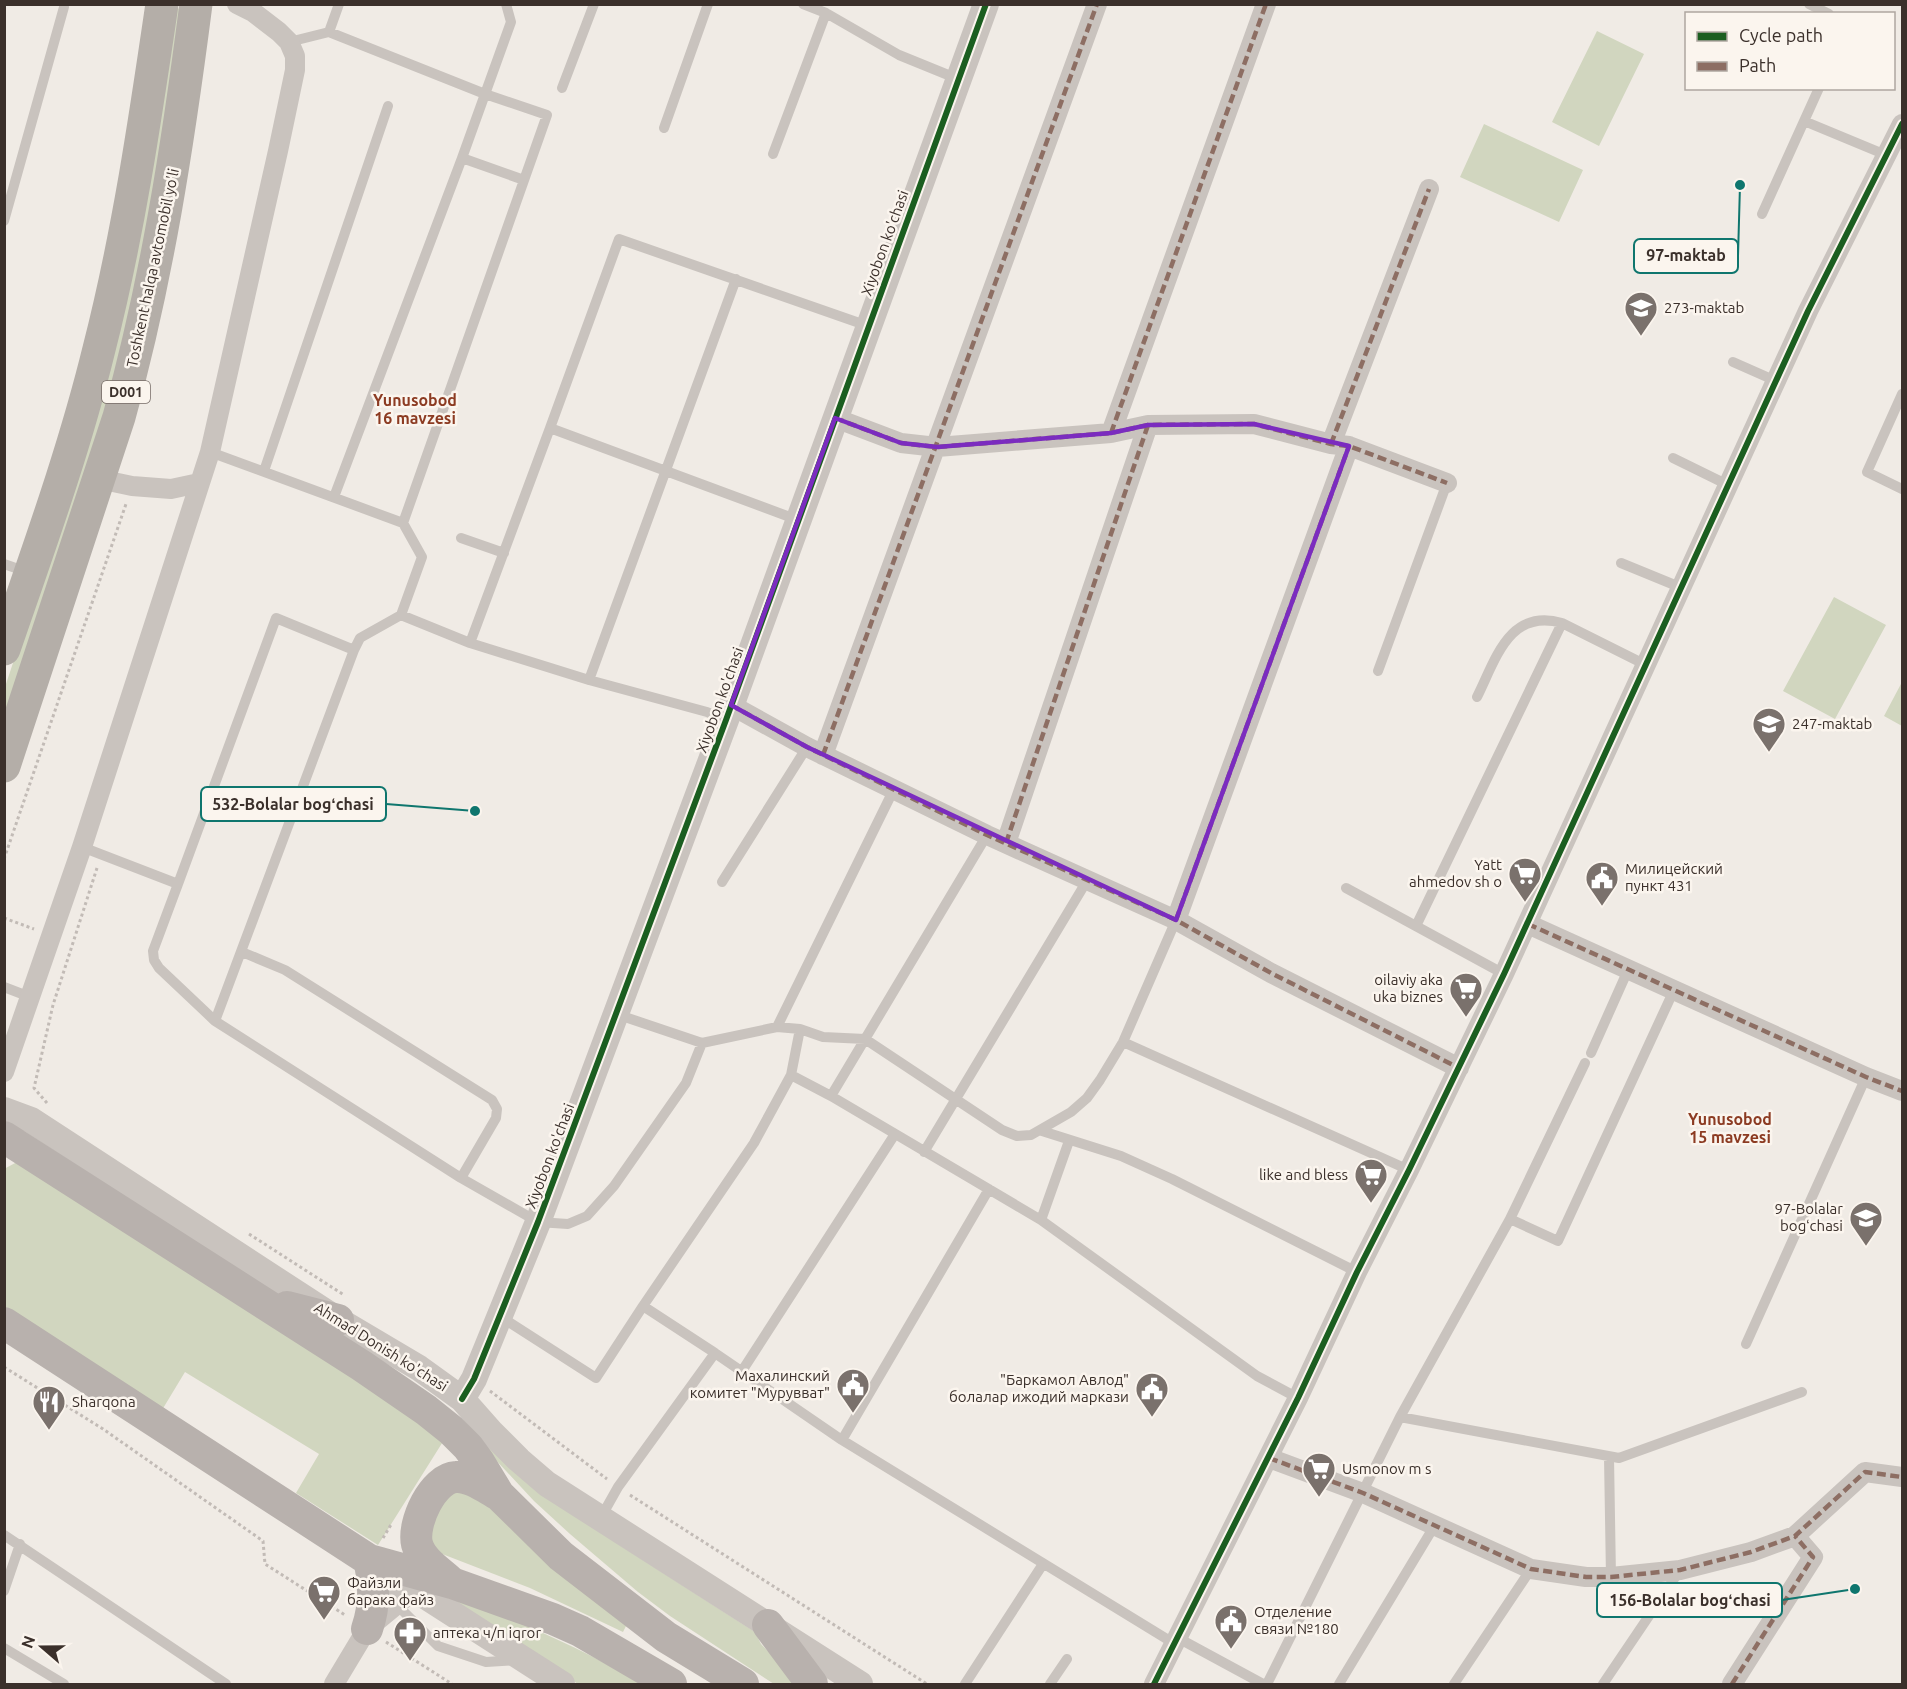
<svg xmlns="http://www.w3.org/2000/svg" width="1907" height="1689" viewBox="0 0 1907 1689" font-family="Ubuntu,sans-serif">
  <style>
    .green { fill: #d1d6bf }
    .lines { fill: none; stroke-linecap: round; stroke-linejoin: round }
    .path { stroke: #c2bbb6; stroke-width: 3; stroke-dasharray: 3 3; stroke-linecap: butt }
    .service { stroke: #c9c3be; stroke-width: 10 }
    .minor { stroke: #c9c3be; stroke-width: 20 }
    .tertiary { stroke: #c9c3be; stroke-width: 26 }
    .primary { stroke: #b8b1ad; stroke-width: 32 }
    .trunk { stroke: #b4aea8; stroke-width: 33 }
    .quiet { stroke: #8d6e63; stroke-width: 4.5; stroke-dasharray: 9 4.5; stroke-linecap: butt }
    .cycleway-casing { stroke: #fbf5ee; stroke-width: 10 }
    .cycleway { stroke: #1b5e20; stroke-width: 6 }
    .marked { fill: none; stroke: #7b2cbf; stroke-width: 4.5; stroke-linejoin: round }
    .labels { text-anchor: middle; stroke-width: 5; stroke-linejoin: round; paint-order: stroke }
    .shield { fill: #fbf5ee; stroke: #756b66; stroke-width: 1.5 }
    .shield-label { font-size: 14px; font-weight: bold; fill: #3b302b }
    .street-label { font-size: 15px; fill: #3b302b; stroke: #fbf5ee }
    .poi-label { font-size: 15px; fill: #3b302b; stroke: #fbf5ee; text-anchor: start }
    .neighbourhood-label { font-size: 16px; font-weight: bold; fill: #8c3b22; stroke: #fbf5ee }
    .leader { fill: none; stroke: #0f766e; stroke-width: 2 }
    .callout-dot { fill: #0f766e; stroke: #fbf5ee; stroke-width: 2 }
    .callout { fill: #fbf5ee; stroke: #0f766e; stroke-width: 2 }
    .callout-label { font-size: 16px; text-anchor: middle; font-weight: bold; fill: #3b302b }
  </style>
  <rect width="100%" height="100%" fill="#f0ebe5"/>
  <path class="green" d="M173 8 186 9 127 348 5 731V687L82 455Z
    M1597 31 1644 54 1599 146 1552 122Z
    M1484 124 1583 170 1559 222 1460 177Z
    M1834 597 1886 625 1835 719 1783 691Z
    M1902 682V726L1884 716Z
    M17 1162 412 1409 444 1440 378 1545 296 1493 319 1454 185 1372 162 1410 5 1309 4 1169Z
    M467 1429 618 1544 755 1632 761 1644 799 1684H774L670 1616 638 1592 570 1534 534 1501Z
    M464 1485 626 1626 623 1632 530 1588 437 1552 428 1537 445 1495Z
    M462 1599C523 1624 584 1648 640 1684H578L452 1603Z"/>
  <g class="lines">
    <path class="path" d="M4 859 126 504
      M4 918 34 929
      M47 1103 34 1088 53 1005 97 868
      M249 1234 344 1295
      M4 1367 103 1429 263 1541 265 1564 345 1615
      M490 1391 607 1479
      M630 1495 927 1684
      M383 1538 392 1523
      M386 1642 452 1684"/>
    <path class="service" d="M803 4 826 13 899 55 958 79
      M1809 4 1829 14
      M329 32 339 4
      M289 42 329 32 485 94 547 115 403 523
      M562 88 594 4
      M1804 121 1886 155
      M664 128 708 4
      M773 154 826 13
      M462 158 511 22 506 4
      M1762 214 1819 88
      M4 221 64 7
      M1733 362 1776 381
      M1902 394 1867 472 1902 489
      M210 452 403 523 422 557 401 615 360 638 354 650 215 1021 461 1178 538 1222 568 1224 587 1216 614 1186 686 1083 702 1043
      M1673 458 1728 485
      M264 471 388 106
      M334 497 462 158 524 180
      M798 520 550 428 619 239 868 326
      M461 538 504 553
      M1621 563 1682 588
      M4 564 27 572
      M401 615 470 643 589 680 707 712 725 720
      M470 643 550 428
      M1378 671 1447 483
      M589 680 736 279
      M1477 697C1496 659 1509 608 1562 623L1646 665
      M82 847 178 884 276 618 354 650
      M722 882 807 747
      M178 884 153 951 154 960 159 968 215 1021
      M1346 888 1504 974
      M1416 926 1562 623
      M242 952 285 970 492 1100 497 1109 496 1118 461 1178
      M4 987 30 997
      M616 1014 702 1043 777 1027 800 1029 791 1075 831 1096 1041 1220 1257 1376 1298 1398
      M777 1027 894 789
      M800 1029 823 1037 865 1039 1002 1130 1017 1136 1031 1135 1071 1112 1087 1098 1100 1080 1123 1042 1176 920
      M1123 1042 1409 1170
      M1591 1053 1628 970
      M831 1096 987 835
      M1042 1131 1121 1156 1172 1179 1357 1272
      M924 1152 1088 879
      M1510 1219 1585 1063
      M1041 1220 1069 1141
      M643 1306 754 1143 791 1075
      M501 1317 596 1378 643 1306 715 1353 842 1440 1175 1644
      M1746 1344 1866 1077
      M742 1371 895 1134
      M1400 1417 1510 1219 1558 1241 1674 990
      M842 1440 989 1189
      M1609 1457 1611 1577
      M600 1519 618 1487 715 1353
      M4 1535 226 1684
      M390 1577 397 1605 438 1646 486 1662 516 1660
      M4 1591 20 1544
      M1178 1638 1263 1684
      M4 1648 64 1684
      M965 1684 1043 1564
      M1050 1684 1067 1659
      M1267 1684 1400 1417 1619 1458 1802 1392
      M1339 1684 1435 1525
      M1454 1684 1531 1569
      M1603 1684 1680 1570"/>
    <path class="minor" d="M835 418 901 443 937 447 1111 433 1148 425 1254 424 1331 444 1349 446 1447 483
      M1111 433 1266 4
      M1331 444 1429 189
      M99 479 132 486 171 489 199 483
      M731 705 807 747 987 835 1176 920 1271 973 1459 1068
      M823 755 1097 4
      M1006 843 1148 425
      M1176 920 1349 446
      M1528 924 1866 1077 1902 1091
      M4 1072 82 847 210 452 278 151 295 70V56L289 42 279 32 253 12 237 4
      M1269 1458 1363 1493 1531 1569 1586 1577H1611L1680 1570 1751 1552 1795 1536 1865 1472 1902 1477
      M334 1684 367 1629 424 1582
      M1154 1684 1298 1398 1357 1272 1409 1170 1504 974 1808 311 1902 124
      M1732 1684 1813 1557 1795 1536"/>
    <path class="tertiary" d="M4 1110 31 1120 338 1320 419 1368 462 1399 492 1433 519 1460 547 1484 860 1684
      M462 1399 474 1379 538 1222 726 720 986 4
      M386 1571 562 1684"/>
    <path class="primary" d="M4 1137 362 1366 426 1410 451 1430 468 1447 479 1462 499 1495 561 1556 666 1637 743 1684
      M287 1307 338 1320
      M4 1323 369 1560 452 1583 553 1619 580 1631 671 1684
      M451 1582C439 1571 421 1560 417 1544 412 1523 433 1478 456 1477 471 1476 486 1488 499 1495
      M768 1625 812 1684
      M367 1629C375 1606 375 1584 369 1560"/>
    <path class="trunk" d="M4 649C38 550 74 451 99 349 128 236 145 120 162 4
      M4 766 119 417C157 281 178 144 196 4"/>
    <path class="quiet" d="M835 418 901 443 937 447 1111 433 1148 425 1254 424 1331 444 1349 446 1447 483
      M1111 433 1266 4
      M1331 444 1429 189
      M731 705 807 747 987 835 1176 920 1271 973 1459 1068
      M823 755 1097 4
      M1006 843 1148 425
      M1176 920 1349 446
      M1528 924 1866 1077 1902 1091
      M1269 1458 1363 1493 1531 1569 1586 1577H1611L1680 1570 1751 1552 1795 1536 1865 1472 1902 1477
      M1732 1684 1813 1557 1795 1536"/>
    <g class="cycleway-casing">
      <path id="cycleway" d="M462 1399 474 1379 538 1222 726 720 986 4
        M1154 1684 1298 1398 1357 1272 1409 1170 1504 974 1808 311 1902 124"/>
    </g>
    <use href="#cycleway" class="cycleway"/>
  </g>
  <path class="marked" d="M835 418 901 443 937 447 1111 433 1148 425 1254 424 1349 446 1176 920 807 747 731 705Z"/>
  <defs>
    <g id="school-pin" transform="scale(1.725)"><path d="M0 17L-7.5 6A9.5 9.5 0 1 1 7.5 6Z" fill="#7a716c" stroke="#fbf5ee"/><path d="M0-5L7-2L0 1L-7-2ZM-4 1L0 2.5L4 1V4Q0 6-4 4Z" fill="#fff"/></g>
    <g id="supermarket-pin" transform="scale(1.725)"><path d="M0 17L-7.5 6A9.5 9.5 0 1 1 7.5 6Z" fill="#7a716c" stroke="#fbf5ee"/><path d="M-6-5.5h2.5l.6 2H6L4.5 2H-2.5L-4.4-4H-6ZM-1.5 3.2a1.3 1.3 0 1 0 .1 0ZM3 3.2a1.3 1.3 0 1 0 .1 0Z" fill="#fff"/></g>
    <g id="civic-pin" transform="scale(1.725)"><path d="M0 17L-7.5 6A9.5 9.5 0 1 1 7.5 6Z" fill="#7a716c" stroke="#fbf5ee"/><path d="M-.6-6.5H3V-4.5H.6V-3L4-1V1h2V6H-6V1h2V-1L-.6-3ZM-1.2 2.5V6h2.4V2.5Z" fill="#fff"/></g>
    <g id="restaurant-pin" transform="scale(1.725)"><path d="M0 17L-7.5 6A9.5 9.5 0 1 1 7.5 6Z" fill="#7a716c" stroke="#fbf5ee"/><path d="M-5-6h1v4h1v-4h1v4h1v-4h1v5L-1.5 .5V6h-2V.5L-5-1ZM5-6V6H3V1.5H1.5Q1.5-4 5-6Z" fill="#fff"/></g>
    <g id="pharmacy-pin" transform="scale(1.725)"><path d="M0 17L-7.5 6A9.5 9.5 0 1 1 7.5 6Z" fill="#7a716c" stroke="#fbf5ee"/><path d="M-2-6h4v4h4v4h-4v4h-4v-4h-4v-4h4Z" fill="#fff"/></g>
  </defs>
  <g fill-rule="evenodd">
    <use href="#school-pin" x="1641" y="308"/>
    <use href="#school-pin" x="1769" y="724"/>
    <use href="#supermarket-pin" x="1525" y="874"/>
    <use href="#civic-pin" x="1602" y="878"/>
    <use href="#supermarket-pin" x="1466" y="989"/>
    <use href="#supermarket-pin" x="1371" y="1175"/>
    <use href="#school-pin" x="1866" y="1218"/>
    <use href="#civic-pin" x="853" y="1385"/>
    <use href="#civic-pin" x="1152" y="1389"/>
    <use href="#restaurant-pin" x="49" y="1402"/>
    <use href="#supermarket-pin" x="1319" y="1469"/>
    <use href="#supermarket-pin" x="324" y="1592"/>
    <use href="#civic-pin" x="1231" y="1621"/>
    <use href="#pharmacy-pin" x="410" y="1633"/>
  </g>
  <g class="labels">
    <rect class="shield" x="102" y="381" width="48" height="22" rx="4.5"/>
    <g class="shield-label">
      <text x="126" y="397">D001</text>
    </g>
    <g class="street-label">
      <text transform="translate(885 243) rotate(-70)" y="5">Xiyobon ko'chasi</text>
      <text transform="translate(153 268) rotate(-78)" y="5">Toshkent halqa avtomobil yo'li</text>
      <text transform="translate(720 700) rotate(-70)" y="5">Xiyobon ko'chasi</text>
      <text transform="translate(550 1156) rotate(-69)" y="5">Xiyobon ko'chasi</text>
      <text transform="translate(381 1347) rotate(32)" y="5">Ahmad Donish ko'chasi</text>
    </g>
    <g class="poi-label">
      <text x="1664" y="313">273-maktab</text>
      <text x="1792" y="729">247-maktab</text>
      <text x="1502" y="870" text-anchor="end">Yatt<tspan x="1502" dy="17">ahmedov sh o</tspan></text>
      <text x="1625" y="874">Милицейский<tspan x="1625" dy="17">пункт 431</tspan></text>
      <text x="1443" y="985" text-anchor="end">oilaviy aka<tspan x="1443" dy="17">uka biznes</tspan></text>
      <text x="1348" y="1180" text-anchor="end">like and bless</text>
      <text x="1843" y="1214" text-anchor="end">97-Bolalar<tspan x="1843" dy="17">bogʻchasi</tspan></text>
      <text x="830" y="1381" text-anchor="end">Махалинский<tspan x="830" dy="17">комитет "Мурувват"</tspan></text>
      <text x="1129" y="1385" text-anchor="end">"Баркамол Авлод"<tspan x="1129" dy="17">болалар ижодий маркази</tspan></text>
      <text x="72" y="1407">Sharqona</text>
      <text x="1342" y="1474">Usmonov m s</text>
      <text x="347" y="1588">Файзли<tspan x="347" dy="17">барака файз</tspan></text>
      <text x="1254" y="1617">Отделение<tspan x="1254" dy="17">связи №180</tspan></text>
      <text x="433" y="1638">аптека ч/п iqror</text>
    </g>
    <g class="neighbourhood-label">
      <text x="415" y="406">Yunusobod<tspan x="415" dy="18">16 mavzesi</tspan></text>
      <text x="1730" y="1125">Yunusobod<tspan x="1730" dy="18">15 mavzesi</tspan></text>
    </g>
  </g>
  <path class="leader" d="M1740 185L1738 256M475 811L386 804M1855 1589L1782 1600"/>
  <g class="callout-dot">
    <circle cx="1740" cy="185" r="6"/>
    <circle cx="475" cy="811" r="6"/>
    <circle cx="1855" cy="1589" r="6"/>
  </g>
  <g class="callout">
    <rect x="1634" y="239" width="104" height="34" rx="6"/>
    <rect x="201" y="787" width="185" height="34" rx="6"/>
    <rect x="1597" y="1583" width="185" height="34" rx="6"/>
  </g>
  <g class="callout-label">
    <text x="1686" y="261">97-maktab</text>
    <text x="293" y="810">532-Bolalar bogʻchasi</text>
    <text x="1690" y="1606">156-Bolalar bogʻchasi</text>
  </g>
  <rect width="1907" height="1689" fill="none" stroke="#3b302b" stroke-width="12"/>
  <rect x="1685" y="12" width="210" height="78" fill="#fbf5ee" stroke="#aea6a0" stroke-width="1.5"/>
  <rect x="1697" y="32" width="30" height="9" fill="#1b5e20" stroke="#aea6a0" stroke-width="1.5"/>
  <text x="1739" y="42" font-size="18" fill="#3b302b">Cycle path</text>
  <rect x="1697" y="62" width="30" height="9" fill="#8d6e63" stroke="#aea6a0" stroke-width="1.5"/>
  <text x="1739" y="72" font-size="18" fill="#3b302b">Path</text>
  <g transform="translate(42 1647) rotate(290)" stroke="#fbf5ee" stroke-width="4.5" paint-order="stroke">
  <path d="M0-4.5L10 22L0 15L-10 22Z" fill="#3b302b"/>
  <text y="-9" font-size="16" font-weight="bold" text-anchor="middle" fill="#3b302b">N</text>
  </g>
</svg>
